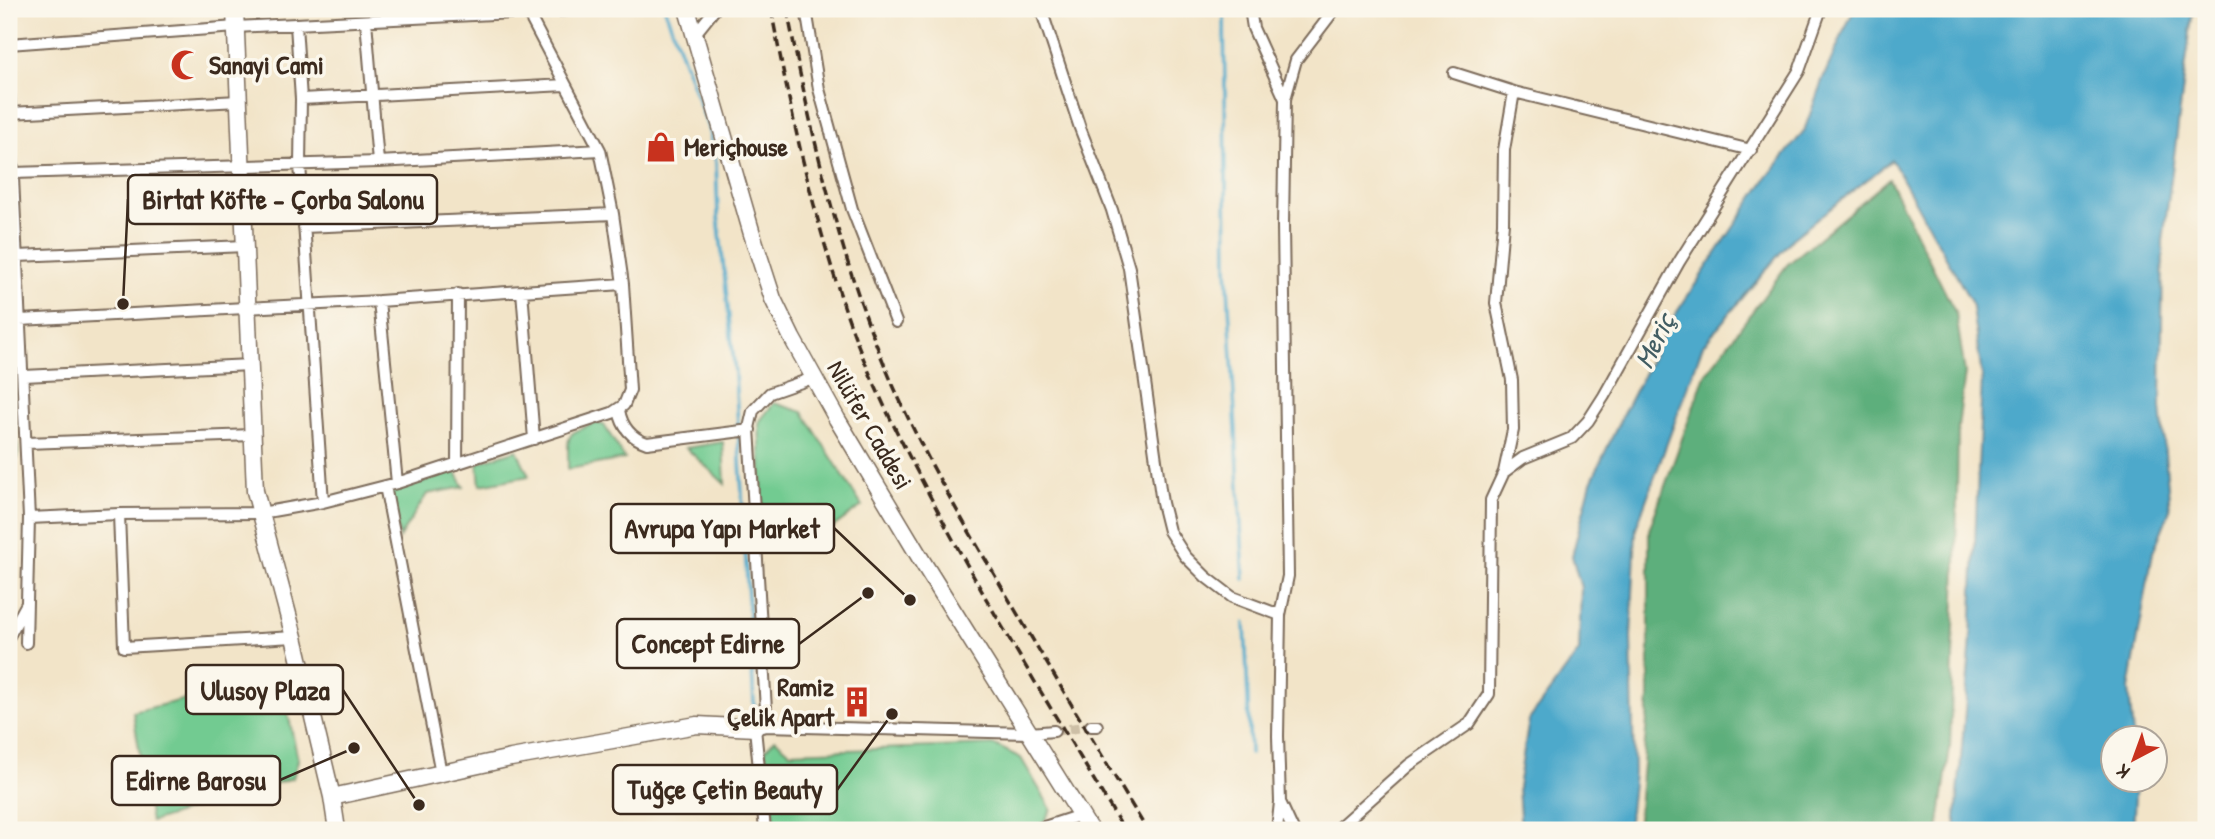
<svg xmlns="http://www.w3.org/2000/svg" width="2215" height="839" viewBox="0 0 2215 839" font-family="'Patrick Hand',sans-serif">
  <style>
    .green { fill: #72cb91; stroke: #567a58; stroke-width: 2 }
    .forest { fill: #5daf7b; stroke: #4c6c4c; stroke-width: 2 }
    .water { fill: #4da9cb; stroke: #446a74; stroke-width: 2 }
    .lines { fill: none; stroke-linecap: round; stroke-linejoin: round }
    .stream { stroke: #4da9cb; stroke-width: 3.5 }
    .street-tunnel { stroke: #cdbfa6; stroke-width: 10; stroke-dasharray: 10 5; stroke-linecap: butt }
    .street-casing { stroke: #7b6b5a; stroke-width: 14 }
    .secondary-casing { stroke: #7b6b5a; stroke-width: 19 }
    .street { stroke: #fff; stroke-width: 10 }
    .secondary { stroke: #fff; stroke-width: 16 }
    .rail { stroke: #3b2a1e; stroke-width: 3.5; stroke-dasharray: 10 5; stroke-linecap: butt }
    .labels { text-anchor: middle; stroke-width: 7; stroke-linejoin: round; paint-order: stroke }
    .poi-label { font-size: 26px; font-weight: bold; fill: #3b2a1e; stroke: #fbf7ec; text-anchor: start }
    .street-label { font-size: 26px; fill: #3b2a1e; stroke: #fbf7ec }
    .water-label { font-size: 28px; font-style: italic; fill: #425d63; stroke: #fbf7ec }
    .leader { fill: none; stroke: #3b2a1e; stroke-width: 2.5 }
    .callout-dot { fill: #3b2a1e; stroke: #fbf7ec; stroke-width: 2.5 }
    .callout { fill: #fbf7ec; stroke: #3b2a1e; stroke-width: 2.5 }
    .callout-label { font-size: 28px; text-anchor: middle; font-weight: bold; fill: #3b2a1e }
  </style>
  <rect width="100%" height="100%" fill="#fbf7ec"/>
  <filter id="ink" filterUnits="userSpaceOnUse"><feTurbulence type="fractalNoise" baseFrequency=".0143" numOctaves="2"/><feDisplacementMap in="SourceGraphic" scale="14" xChannelSelector="R" yChannelSelector="G"/><feConvolveMatrix kernelMatrix="1 2 1 2 8 2 1 2 1" color-interpolation-filters="sRGB"/></filter>
  <filter id="wash" filterUnits="userSpaceOnUse"><feTurbulence type="fractalNoise" baseFrequency=".00686" numOctaves="4" result="noise"/><feDisplacementMap in="SourceGraphic" scale="28" xChannelSelector="R" yChannelSelector="G"/><feGaussianBlur stdDeviation="1.57" result="paint"/><feColorMatrix in="noise" values="0 0 0 0 0 0 0 0 0 0 0 0 0 0 0 0 0 1.4 0 .05"/><feComposite in="paint" operator="in"/></filter>
  <g filter="url(#wash)">
    <rect width="100%" height="100%" fill="#f2e4c8"/>
    <path class="green" d="M9 325 18 458H9Z
      M774 403 803 412 862 506 826 532 798 542 764 544 759 422Z
      M596 423 604 425 625 459 568 469C569 435 562 434 596 423Z
      M723 442 725 484 686 448Z
      M517 450 529 476 480 485 478 465 480 462Z
      M9 465H15L13 607 9 612Z
      M455 470 464 487 427 494 399 538 391 493Z
      M280 676 298 760 293 778 151 822 133 712Z
      M775 739 790 752 995 745 1021 758 1051 809 1043 824 1024 830H776L765 750Z"/>
    <path class="forest" d="M1889 179 1956 314 1965 373 1958 427 1956 566 1950 748 1938 830H1637L1649 698V530L1705 375 1787 265Z"/>
    <path class="water" d="M1854 9H2193L2163 241 2161 407 2170 510 2153 552 2129 689 2133 737 2114 738V780H2136L2133 830H1955L1971 639 1982 376 1971 302 1892 160 1792 239 1703 345 1636 528 1631 637 1634 773 1628 830H1521L1518 787 1529 720 1579 651 1581 588 1572 556 1591 482 1623 414 1671 321 1765 180 1804 131 1823 78Z"/>
    <g class="lines">
      <path class="stream" d="M665 9 708 127 716 162 718 215 735 373 755 721
        M1224 9 1227 267 1244 579
        M1245 623 1250 754"/>
    </g>
  </g>
  <g filter="url(#ink)">
    <g class="lines">
      <path class="street-tunnel" d="M1054 731 1091 726"/>
      <g class="street-casing">
        <path id="street" d="M806 9 819 89 852 209 896 322
          M1041 9 1080 128 1112 210 1129 268 1162 503 1169 531 1185 556 1206 577 1232 597 1280 615
          M1250 9 1253 28 1285 99
          M366 21 378 162
          M296 25 301 99 300 164 323 502
          M695 34 715 9
          M9 44 236 27 590 9
          M1454 73 1514 92 1751 150
          M9 92 29 518 26 643
          M301 99 565 85
          M10 113 239 101
          M13 173 378 162 600 150
          M304 227 613 214
          M18 256 245 246
          M522 291 534 439
          M379 301 397 483
          M20 320 379 301 623 284
          M24 376 250 365
          M619 410C622 427 631 438 647 443L750 430
          M26 443 253 435
          M457 464 458 294
          M1504 472 1513 430 1512 380 1496 303 1503 223 1504 150 1514 92
          M385 486 441 773
          M119 514 124 647 294 637
          M29 518 119 514 261 513 323 502 397 483 612 413 624 405 630 390 623 284 613 214 600 150 528 13
          M9 636 26 605
          M767 726 749 428 753 411 770 393 813 378
          M1091 726H1097
          M1281 804 1293 830
          M765 830 755 728 767 726 1030 733 1054 731
          M1035 830 1081 815
          M1277 830 1280 802 1278 736 1280 615 1288 576 1283 226 1285 99 1296 60 1335 9
          M1336 830 1409 765 1469 724 1489 694 1491 500 1504 472 1523 458 1572 438 1588 421 1604 396 1679 262 1799 71 1821 9"/>
      </g>
      <g class="secondary-casing">
        <path id="secondary" d="M235 9 255 491 294 637 332 797 337 830
          M687 9 752 234 773 299 792 338 837 419 922 561 1090 830
          M332 797 511 758 697 725 755 728"/>
      </g>
      <use href="#street" class="street"/>
      <use href="#secondary" class="secondary"/>
      <path class="rail" d="M771 9C792 119 816 231 855 337 876 393 904 447 932 500 991 613 1059 721 1124 830
        M787 9C812 138 843 274 897 394 930 468 973 538 1014 608 1058 682 1102 756 1147 830"/>
    </g>
  </g>
  <defs>
    <g id="mosque-bare" transform="scale(2.415)"><path d="M3.5-4.9A6 6 0 1 0 3.5 4.9A5 5 0 1 1 3.5-4.9Z" fill="#c8321e" stroke="#fbf7ec" stroke-width="2.5" paint-order="stroke"/></g>
    <g id="shop-bare" transform="scale(2.415)"><path d="M-5-2.5h2.3a2.7 3.5 0 0 1 5.4 0H5L5.5 6h-11ZM-1.5-2.5h3a1.5 2.3 0 0 0-3 0Z" fill="#c8321e" stroke="#fbf7ec" stroke-width="2.5" paint-order="stroke"/></g>
    <g id="building-bare" transform="scale(2.415)"><path d="M-4-6H4V6H1V3H-1V6H-4ZM-2.5-4.3h1.7v1.8h-1.7ZM.8-4.3h1.7v1.8H.8ZM-2.5-1h1.7V.8h-1.7ZM.8-1h1.7V.8H.8Z" fill="#c8321e" stroke="#fbf7ec" stroke-width="2.5" paint-order="stroke"/></g>
  </defs>
  <g fill-rule="evenodd">
    <use href="#mosque-bare" x="186" y="65"/>
    <use href="#shop-bare" x="661" y="147"/>
    <use href="#building-bare" x="857" y="702"/>
  </g>
  <g class="labels">
    <g class="poi-label">
      <text x="209" y="74">Sanayi Cami</text>
      <text x="684" y="156">Meriçhouse</text>
      <text x="834" y="696" text-anchor="end">Ramiz<tspan x="834" dy="30">Çelik Apart</tspan></text>
    </g>
    <g class="street-label">
      <text transform="translate(870 425) rotate(60)" y="9">Nilüfer Caddesi</text>
    </g>
    <g class="water-label">
      <text transform="translate(1654 341) rotate(-64)" y="10">Meriç</text>
    </g>
  </g>
  <path class="leader" d="M123 304L128 199M910 600L834 528M868 593L799 644M419 805L343 690M354 748L280 780M892 714L837 790"/>
  <g class="callout-dot">
    <circle cx="123" cy="304" r="7"/>
    <circle cx="910" cy="600" r="7"/>
    <circle cx="868" cy="593" r="7"/>
    <circle cx="419" cy="805" r="7"/>
    <circle cx="354" cy="748" r="7"/>
    <circle cx="892" cy="714" r="7"/>
  </g>
  <g class="callout">
    <rect x="128" y="175" width="309" height="49" rx="7"/>
    <rect x="611" y="504" width="223" height="49" rx="7"/>
    <rect x="617" y="619" width="182" height="49" rx="7"/>
    <rect x="186" y="665" width="157" height="49" rx="7"/>
    <rect x="112" y="756" width="168" height="49" rx="7"/>
    <rect x="613" y="765" width="224" height="49" rx="7"/>
  </g>
  <g class="callout-label">
    <text x="283" y="209">Birtat Köfte - Çorba Salonu</text>
    <text x="722" y="538">Avrupa Yapı Market</text>
    <text x="708" y="653">Concept Edirne</text>
    <text x="265" y="700">Ulusoy Plaza</text>
    <text x="196" y="790">Edirne Barosu</text>
    <text x="725" y="799">Tuğçe Çetin Beauty</text>
  </g>
  <rect width="2215" height="839" fill="none" stroke="#fbf7ec" stroke-width="35"/>
  <g transform="translate(2134 759) rotate(221)"><circle r="33" fill="#fbf7ec" stroke="#aea59a" stroke-width="2"/>
  <path d="M0-5L12 26L0 18L-12 26Z" fill="#c8321e"/>
  <text y="-10" font-size="19" font-weight="bold" text-anchor="middle" fill="#3b2a1e">K</text>
  </g>
</svg>
